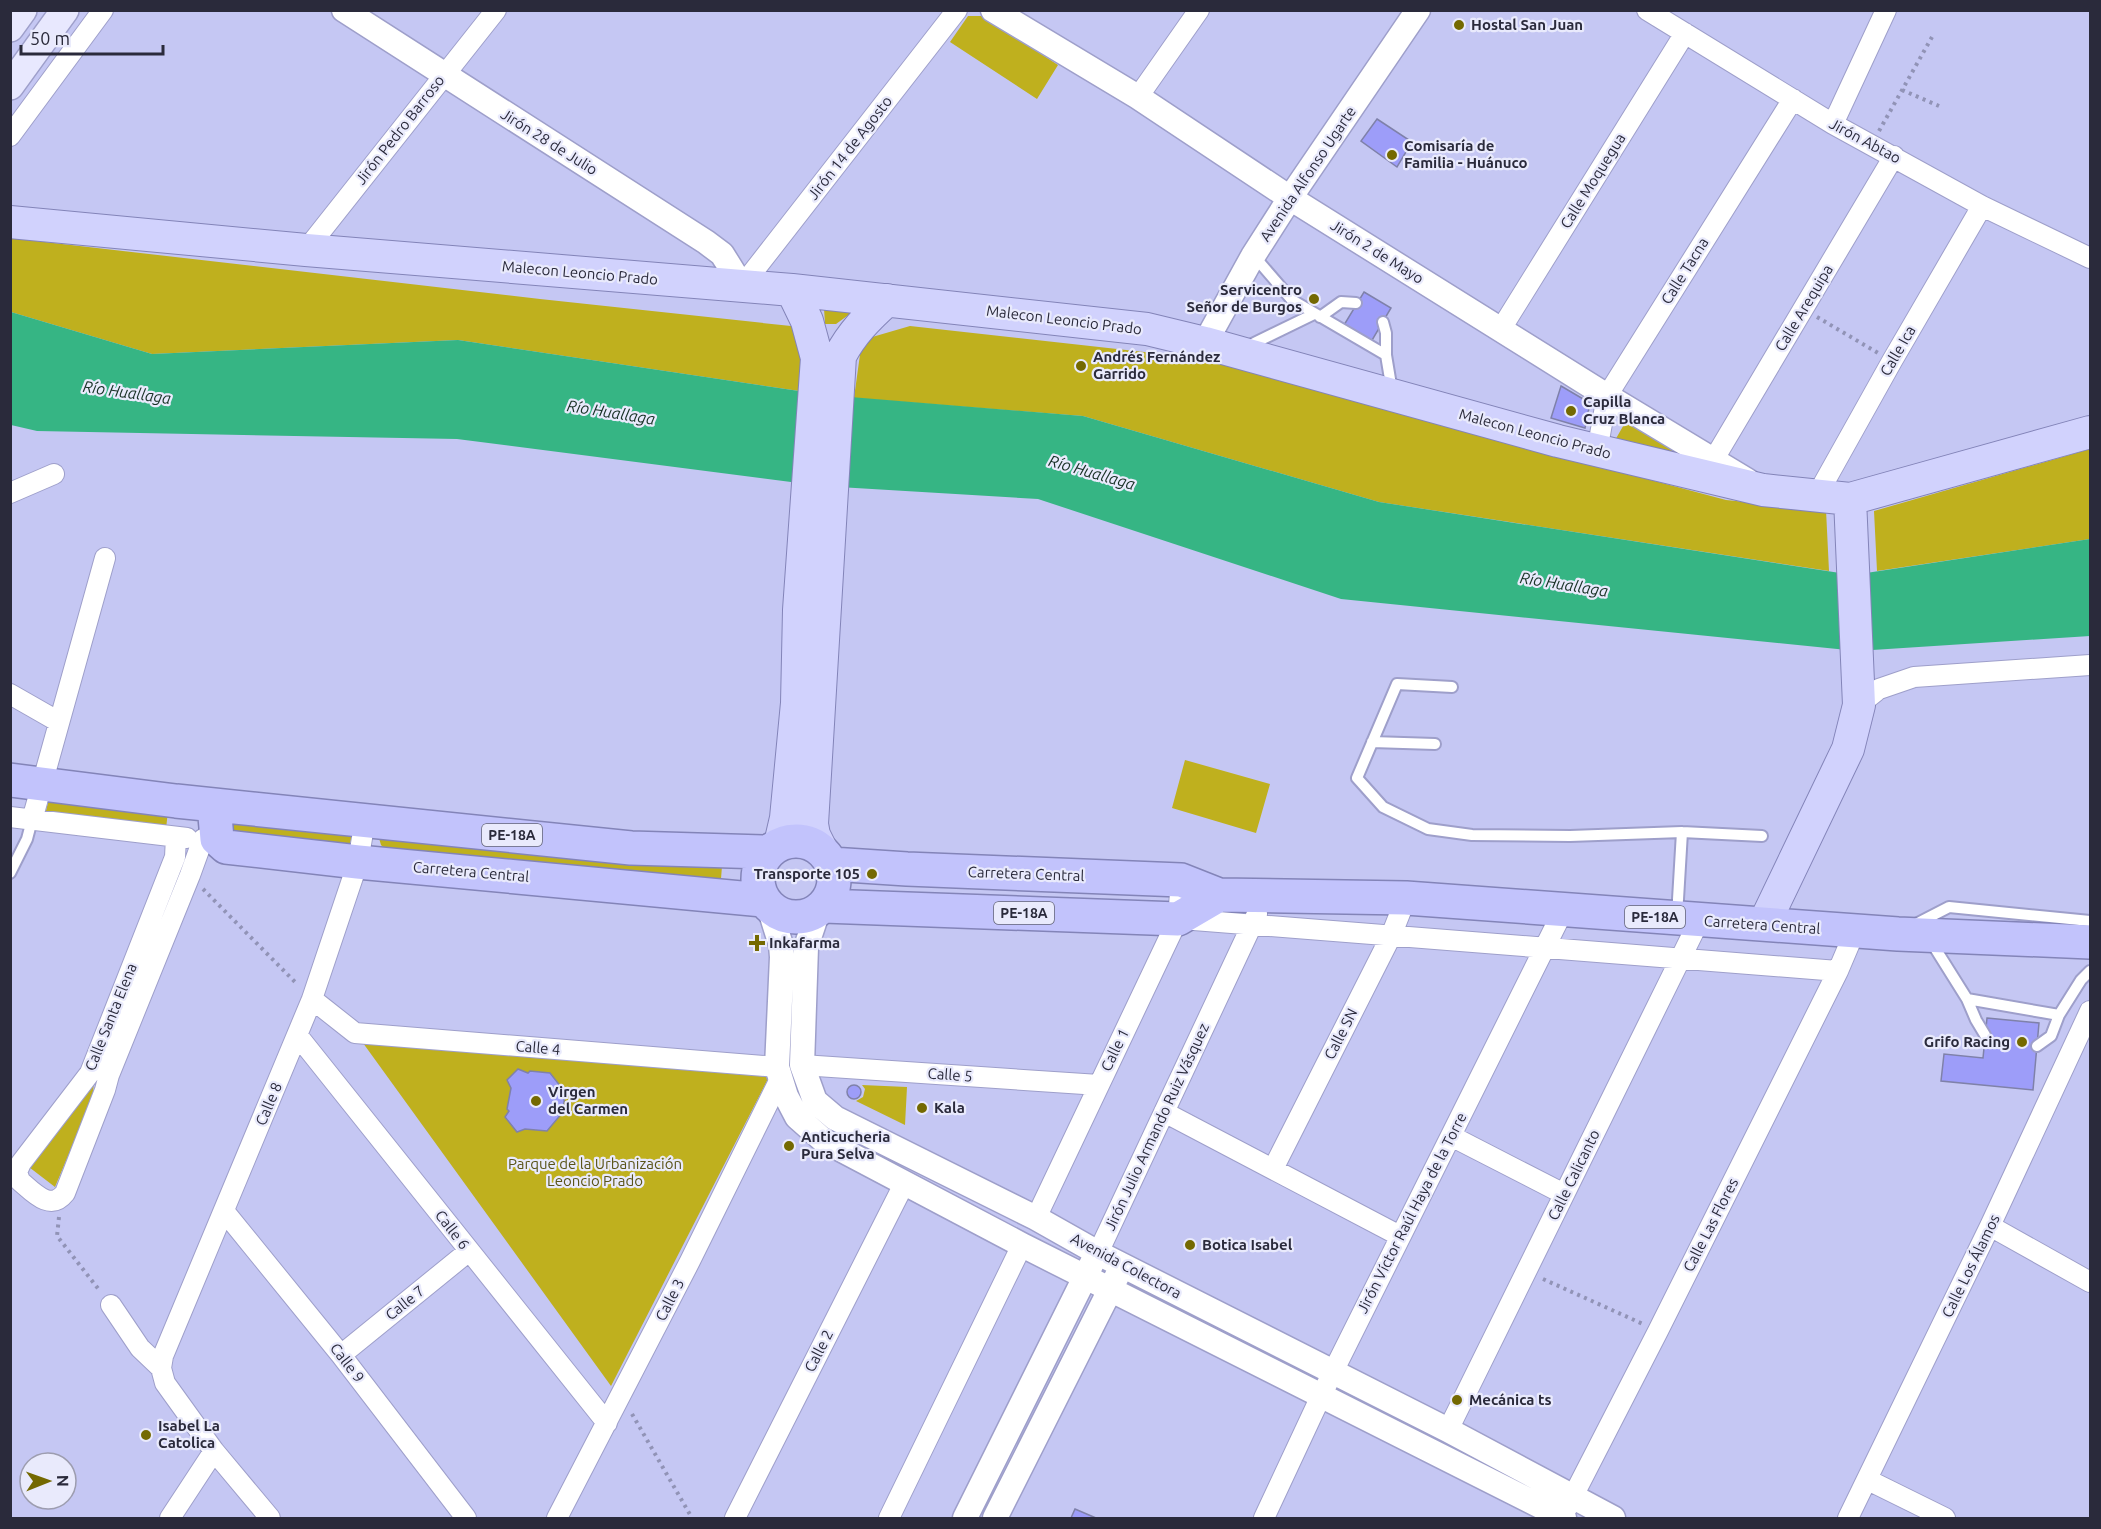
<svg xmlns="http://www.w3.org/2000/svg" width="2101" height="1529" viewBox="0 0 2101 1529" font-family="Ubuntu,sans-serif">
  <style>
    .green { fill: #bfb01e }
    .water { fill: #36b584 }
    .building { fill: #9d9df9; stroke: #7f81a9; stroke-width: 1.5 }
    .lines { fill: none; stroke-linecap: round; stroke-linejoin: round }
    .service-casing { stroke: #9e9fca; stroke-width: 14 }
    .minor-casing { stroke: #9e9fca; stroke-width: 22 }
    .tertiary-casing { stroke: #9e9fca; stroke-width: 27 }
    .secondary-casing { stroke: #9e9fca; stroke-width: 30 }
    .primary-casing { stroke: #8384b8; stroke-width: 34 }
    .trunk-casing { stroke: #8384b8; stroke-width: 36 }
    .path { stroke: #9193b6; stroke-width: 4; stroke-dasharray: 3 4.5; stroke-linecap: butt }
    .service { stroke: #fff; stroke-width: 10 }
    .minor { stroke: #fff; stroke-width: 20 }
    .tertiary { stroke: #fff; stroke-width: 24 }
    .secondary { stroke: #e8e8fe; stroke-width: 27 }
    .primary { stroke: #d1d2fd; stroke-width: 32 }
    .trunk { stroke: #c2c3fc; stroke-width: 33 }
    .poi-dot { fill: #746901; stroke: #e9eafc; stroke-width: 2 }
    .labels { text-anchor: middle; stroke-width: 4.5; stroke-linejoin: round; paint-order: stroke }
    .shield { fill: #e9eafc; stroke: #636475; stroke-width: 1.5 }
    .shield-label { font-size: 14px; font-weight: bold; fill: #2a2a3b }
    .poi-label { font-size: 15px; font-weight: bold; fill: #2a2a3b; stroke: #e9eafc; text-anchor: start }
    .street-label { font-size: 15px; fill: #2a2a3b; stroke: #e9eafc }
    .park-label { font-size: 15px; fill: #5a5419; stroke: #e9eafc }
    .water-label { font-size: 16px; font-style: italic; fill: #183126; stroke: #e9eafc }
  </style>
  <rect width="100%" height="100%" fill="#c5c7f3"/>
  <path class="green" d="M968 16H984L1058 65 1037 99 950 42Z
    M10 238 540 299 791 326 807 352 806 392 458 340 152 354 11 312Z
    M824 308 854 311 836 324H825Z
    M910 326 1207 359 1500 440 1726 500 1826 510 1829 571 1379 502 1083 416 854 398 862 340Z
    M1626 421 1696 460 1614 442Z
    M2090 449V539L1877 571 1874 511Z
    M1185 760 1270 784 1256 833 1172 808Z
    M49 798 168 811 166 829 45 815Z
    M228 819 352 834 350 845 231 836Z
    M379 838 722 866 721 879 719 882 386 850 381 845Z
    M363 1043 769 1077 611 1386Z
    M94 1084 92 1099 55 1187 25 1164Z
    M862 1085 907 1087 905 1125 856 1101 863 1097 865 1089Z"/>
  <path class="water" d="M11 312 152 354 458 340 826 395 1083 416 1379 502 1853 575 2090 539V636L1857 651 1341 599 1038 499 822 486 457 439 37 431 11 425Z"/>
  <path class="building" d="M1377 119 1412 142 1397 167 1361 141Z
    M1364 292 1391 308 1371 342 1344 325Z
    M1561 386 1590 403 1585 428 1551 418Z
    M1987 1018 2039 1023 2033 1090 1941 1081 1944 1054 1983 1058Z
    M518 1069 528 1073 530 1071 550 1073 565 1092 563 1112 547 1131 525 1129 517 1132 505 1117 509 1111 507 1109 511 1088 507 1080Z
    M847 1092a7 7 0 1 1 14 0a7 7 0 1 1-14 0Z
    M1075 1509 1096 1518H1071Z"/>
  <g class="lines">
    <g class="service-casing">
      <path id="service" d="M1254 256 1292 300 1386 355 1392 391
        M1320 317 1341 302 1356 303
        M1383 322 1386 333V355
        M1244 348 1314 314
        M1452 687 1397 684 1357 778 1383 807 1428 829 1472 835 1570 836 1682 832 1762 836
        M1372 742 1435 744
        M10 873 27 839 32 820
        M1677 916 1682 832
        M1916 924 1949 907 2090 921
        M1930 940 1967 999 2059 1015 2081 980 2090 971
        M1967 999 1976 1020 1985 1035
        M2037 1046 2051 1036 2059 1015"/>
    </g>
    <g class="minor-casing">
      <path id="minor" d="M1647 10 1833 124 1982 206 2090 258
        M1138 97 1199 10
        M1833 124 1886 10
        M10 136 103 10
        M306 250 496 10
        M742 286 957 10
        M1501 329 1685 33
        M1597 451 1607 396 1793 99
        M1714 459 1894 156
        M10 493 54 474
        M1816 497 1892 361 1982 206
        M10 694 59 722
        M1859 705 1879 689 1914 677 2090 665
        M10 817 187 838
        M32 820 105 558
        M1181 919 1838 971
        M312 999 355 1033 777 1067
        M298 1036 607 1423
        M802 1065 1099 1085
        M1164 1112 1400 1236
        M1451 1136 1564 1194
        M1273 1169 1391 936 1406 898
        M20 1181C33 1192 50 1212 65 1193L105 1090 109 1075 190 875 203 839
        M20 1181 17 1172 21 1163 90 1073 175 857 176 837
        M224 1211 341 1355 466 1518
        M1036 1218 1178 919 1181 880
        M1990 1226 2090 1282
        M1098 1253 1257 914
        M111 1305 140 1348 161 1368
        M341 1355 469 1251
        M1448 1430 1699 921
        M1868 1480 1945 1518
        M1567 1508 1658 1331 1838 971 1855 931
        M170 1518 214 1451
        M270 1518 214 1451 165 1383 161 1368 163 1356 312 999 358 862 365 820
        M557 1518 690 1261 780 1079
        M735 1518 904 1184
        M889 1518 1022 1245
        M1264 1518 1321 1396 1564 909
        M1848 1518 1990 1226 2090 1011"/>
    </g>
    <g class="tertiary-casing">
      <path id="tertiary" d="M344 10 706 242 722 254 742 286
        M993 10 1138 97 1290 198 1607 396 1748 481
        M1205 343 1253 256 1290 198 1418 10
        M769 907 781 945 782 957 777 1067 786 1096 797 1117 823 1140 1022 1245 1564 1518
        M818 911 806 947 802 1065 815 1101 835 1118 1036 1218 1098 1253 1448 1430 1613 1518
        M965 1518 1092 1263
        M995 1518 1118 1274"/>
    </g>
    <g class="secondary-casing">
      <path id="secondary" d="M10 28 23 10
        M10 86 65 10"/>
    </g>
    <g class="primary-casing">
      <path id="primary" d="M10 222 306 250 792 290 1147 329 1205 343 1558 441 1763 490 1850 499 2090 432
        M780 844 786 818 797 703 799 610 817 358 807 321 792 290
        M822 851 814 835 812 824 840 356C852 333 868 317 887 300
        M1764 924 1848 749 1859 705 1850 499"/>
    </g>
    <g class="trunk-casing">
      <path id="trunk" d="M10 780 176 801 631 848 768 852
        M214 805 217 839 226 847 358 862 763 900
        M758 879a38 38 0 1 1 76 0a38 38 0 1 1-76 0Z
        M831 864 907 869 1181 880 1219 895 1406 898 1898 934 2090 942
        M824 906 1178 919 1219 895"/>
    </g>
    <path class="path" d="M1902 90 1939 106
      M1879 131 1932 37
      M1817 317 1878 353
      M203 889 297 984
      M59 1217 57 1236 100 1291
      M1543 1279 1643 1324
      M632 1414 692 1518"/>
    <use href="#service" class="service"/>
    <use href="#minor" class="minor"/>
    <use href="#tertiary" class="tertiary"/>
    <use href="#secondary" class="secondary"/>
    <use href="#primary" class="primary"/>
    <use href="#trunk" class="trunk"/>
  </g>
  <g class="poi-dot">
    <circle cx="1459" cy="25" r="6"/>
    <circle cx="1392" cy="155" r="6"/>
    <circle cx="1314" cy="299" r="6"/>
    <circle cx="1081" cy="366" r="6"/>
    <circle cx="1571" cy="411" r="6"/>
    <circle cx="872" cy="874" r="6"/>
    <path d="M754 934h6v6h6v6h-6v6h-6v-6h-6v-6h6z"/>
    <circle cx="2022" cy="1042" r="6"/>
    <circle cx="536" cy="1101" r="6"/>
    <circle cx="922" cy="1108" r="6"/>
    <circle cx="789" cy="1146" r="6"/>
    <circle cx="1190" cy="1245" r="6"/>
    <circle cx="1457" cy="1400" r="6"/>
    <circle cx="146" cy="1435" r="6"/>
  </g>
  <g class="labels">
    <g class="shield">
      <rect x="482" y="824" width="60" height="22" rx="4.5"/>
      <rect x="994" y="902" width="60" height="22" rx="4.5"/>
      <rect x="1625" y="906" width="60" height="22" rx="4.5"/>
    </g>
    <g class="shield-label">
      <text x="512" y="840">PE-18A</text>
      <text x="1024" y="918">PE-18A</text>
      <text x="1655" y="922">PE-18A</text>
    </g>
    <g class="poi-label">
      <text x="1471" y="30">Hostal San Juan</text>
      <text x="1404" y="151">Comisaría de<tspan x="1404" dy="17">Familia - Huánuco</tspan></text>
      <text x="1302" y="295" text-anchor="end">Servicentro<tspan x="1302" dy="17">Señor de Burgos</tspan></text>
      <text x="1093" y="362">Andrés Fernández<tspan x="1093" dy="17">Garrido</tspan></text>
      <text x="1583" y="407">Capilla<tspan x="1583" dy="17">Cruz Blanca</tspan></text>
      <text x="860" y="879" text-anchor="end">Transporte 105</text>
      <text x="769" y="948">Inkafarma</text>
      <text x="2010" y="1047" text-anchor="end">Grifo Racing</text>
      <text x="548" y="1097">Virgen<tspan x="548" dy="17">del Carmen</tspan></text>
      <text x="934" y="1113">Kala</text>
      <text x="801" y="1142">Anticucheria<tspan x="801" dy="17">Pura Selva</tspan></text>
      <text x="1202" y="1250">Botica Isabel</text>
      <text x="1469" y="1405">Mecánica ts</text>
      <text x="158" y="1431">Isabel La<tspan x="158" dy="17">Catolica</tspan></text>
    </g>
    <g class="street-label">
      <text transform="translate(400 130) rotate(-52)" y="5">Jirón Pedro Barroso</text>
      <text transform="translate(1865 141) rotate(28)" y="5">Jirón Abtao</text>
      <text transform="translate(549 142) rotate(32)" y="5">Jirón 28 de Julio</text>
      <text transform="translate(850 148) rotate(-52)" y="5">Jirón 14 de Agosto</text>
      <text transform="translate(1308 174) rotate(-56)" y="5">Avenida Alfonso Ugarte</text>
      <text transform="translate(1593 181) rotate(-58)" y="5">Calle Moquegua</text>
      <text transform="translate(1377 252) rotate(32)" y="5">Jirón 2 de Mayo</text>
      <text transform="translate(1685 271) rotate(-58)" y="5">Calle Tacna</text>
      <text transform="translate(580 273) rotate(5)" y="5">Malecon Leoncio Prado</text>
      <text transform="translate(1804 308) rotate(-59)" y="5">Calle Arequipa</text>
      <text transform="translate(1064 320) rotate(7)" y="5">Malecon Leoncio Prado</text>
      <text transform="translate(1898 351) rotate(-60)" y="5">Calle Ica</text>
      <text transform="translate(1535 434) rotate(15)" y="5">Malecon Leoncio Prado</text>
      <text transform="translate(471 872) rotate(5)" y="5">Carretera Central</text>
      <text transform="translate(1026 874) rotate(2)" y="5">Carretera Central</text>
      <text transform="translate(1762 925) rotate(4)" y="5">Carretera Central</text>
      <text transform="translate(111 1017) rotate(-68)" y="5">Calle Santa Elena</text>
      <text transform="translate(1341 1034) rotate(-63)" y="5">Calle SN</text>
      <text transform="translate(538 1048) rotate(5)" y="5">Calle 4</text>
      <text transform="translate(1115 1050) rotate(-64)" y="5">Calle 1</text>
      <text transform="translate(950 1075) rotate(4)" y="5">Calle 5</text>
      <text transform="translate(269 1104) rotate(-67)" y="5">Calle 8</text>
      <text transform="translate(1157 1127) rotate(-65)" y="5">Jirón Julio Armando Ruiz Vásquez</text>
      <text transform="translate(1574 1175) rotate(-64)" y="5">Calle Calicanto</text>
      <text transform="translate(1412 1213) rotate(-63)" y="5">Jirón Víctor Raúl Haya de la Torre</text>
      <text transform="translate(1711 1225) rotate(-63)" y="5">Calle Las Flores</text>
      <text transform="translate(452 1230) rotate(52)" y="5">Calle 6</text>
      <text transform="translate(1126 1266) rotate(28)" y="5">Avenida Colectora</text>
      <text transform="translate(1971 1266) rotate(-64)" y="5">Calle Los Álamos</text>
      <text transform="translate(670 1300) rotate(-63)" y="5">Calle 3</text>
      <text transform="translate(405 1303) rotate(-39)" y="5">Calle 7</text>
      <text transform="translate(819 1351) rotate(-63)" y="5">Calle 2</text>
      <text transform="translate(347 1363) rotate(52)" y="5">Calle 9</text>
    </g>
    <g class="park-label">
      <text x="595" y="1169">Parque de la Urbanización<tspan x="595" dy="17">Leoncio Prado</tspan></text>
    </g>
    <g class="water-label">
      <text transform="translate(127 392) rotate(8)" y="6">Río Huallaga</text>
      <text transform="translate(611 412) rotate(9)" y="6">Río Huallaga</text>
      <text transform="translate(1092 472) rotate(16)" y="6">Río Huallaga</text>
      <text transform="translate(1564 584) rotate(9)" y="6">Río Huallaga</text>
    </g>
  </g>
  <rect width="2101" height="1529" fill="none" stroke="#2a2a3b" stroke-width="24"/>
  <g transform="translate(48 1481) rotate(89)"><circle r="28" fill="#e9eafc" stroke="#9d9daf" stroke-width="1.5"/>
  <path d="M0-4.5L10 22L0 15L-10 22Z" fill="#746901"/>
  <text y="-9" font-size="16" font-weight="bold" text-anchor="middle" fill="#2a2a3b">N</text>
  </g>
  <path d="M21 45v9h142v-9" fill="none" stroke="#2a2a3b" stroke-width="3"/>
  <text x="30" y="45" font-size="18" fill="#2a2a3b" stroke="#e9eafc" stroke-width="4.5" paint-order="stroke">50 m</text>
</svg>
